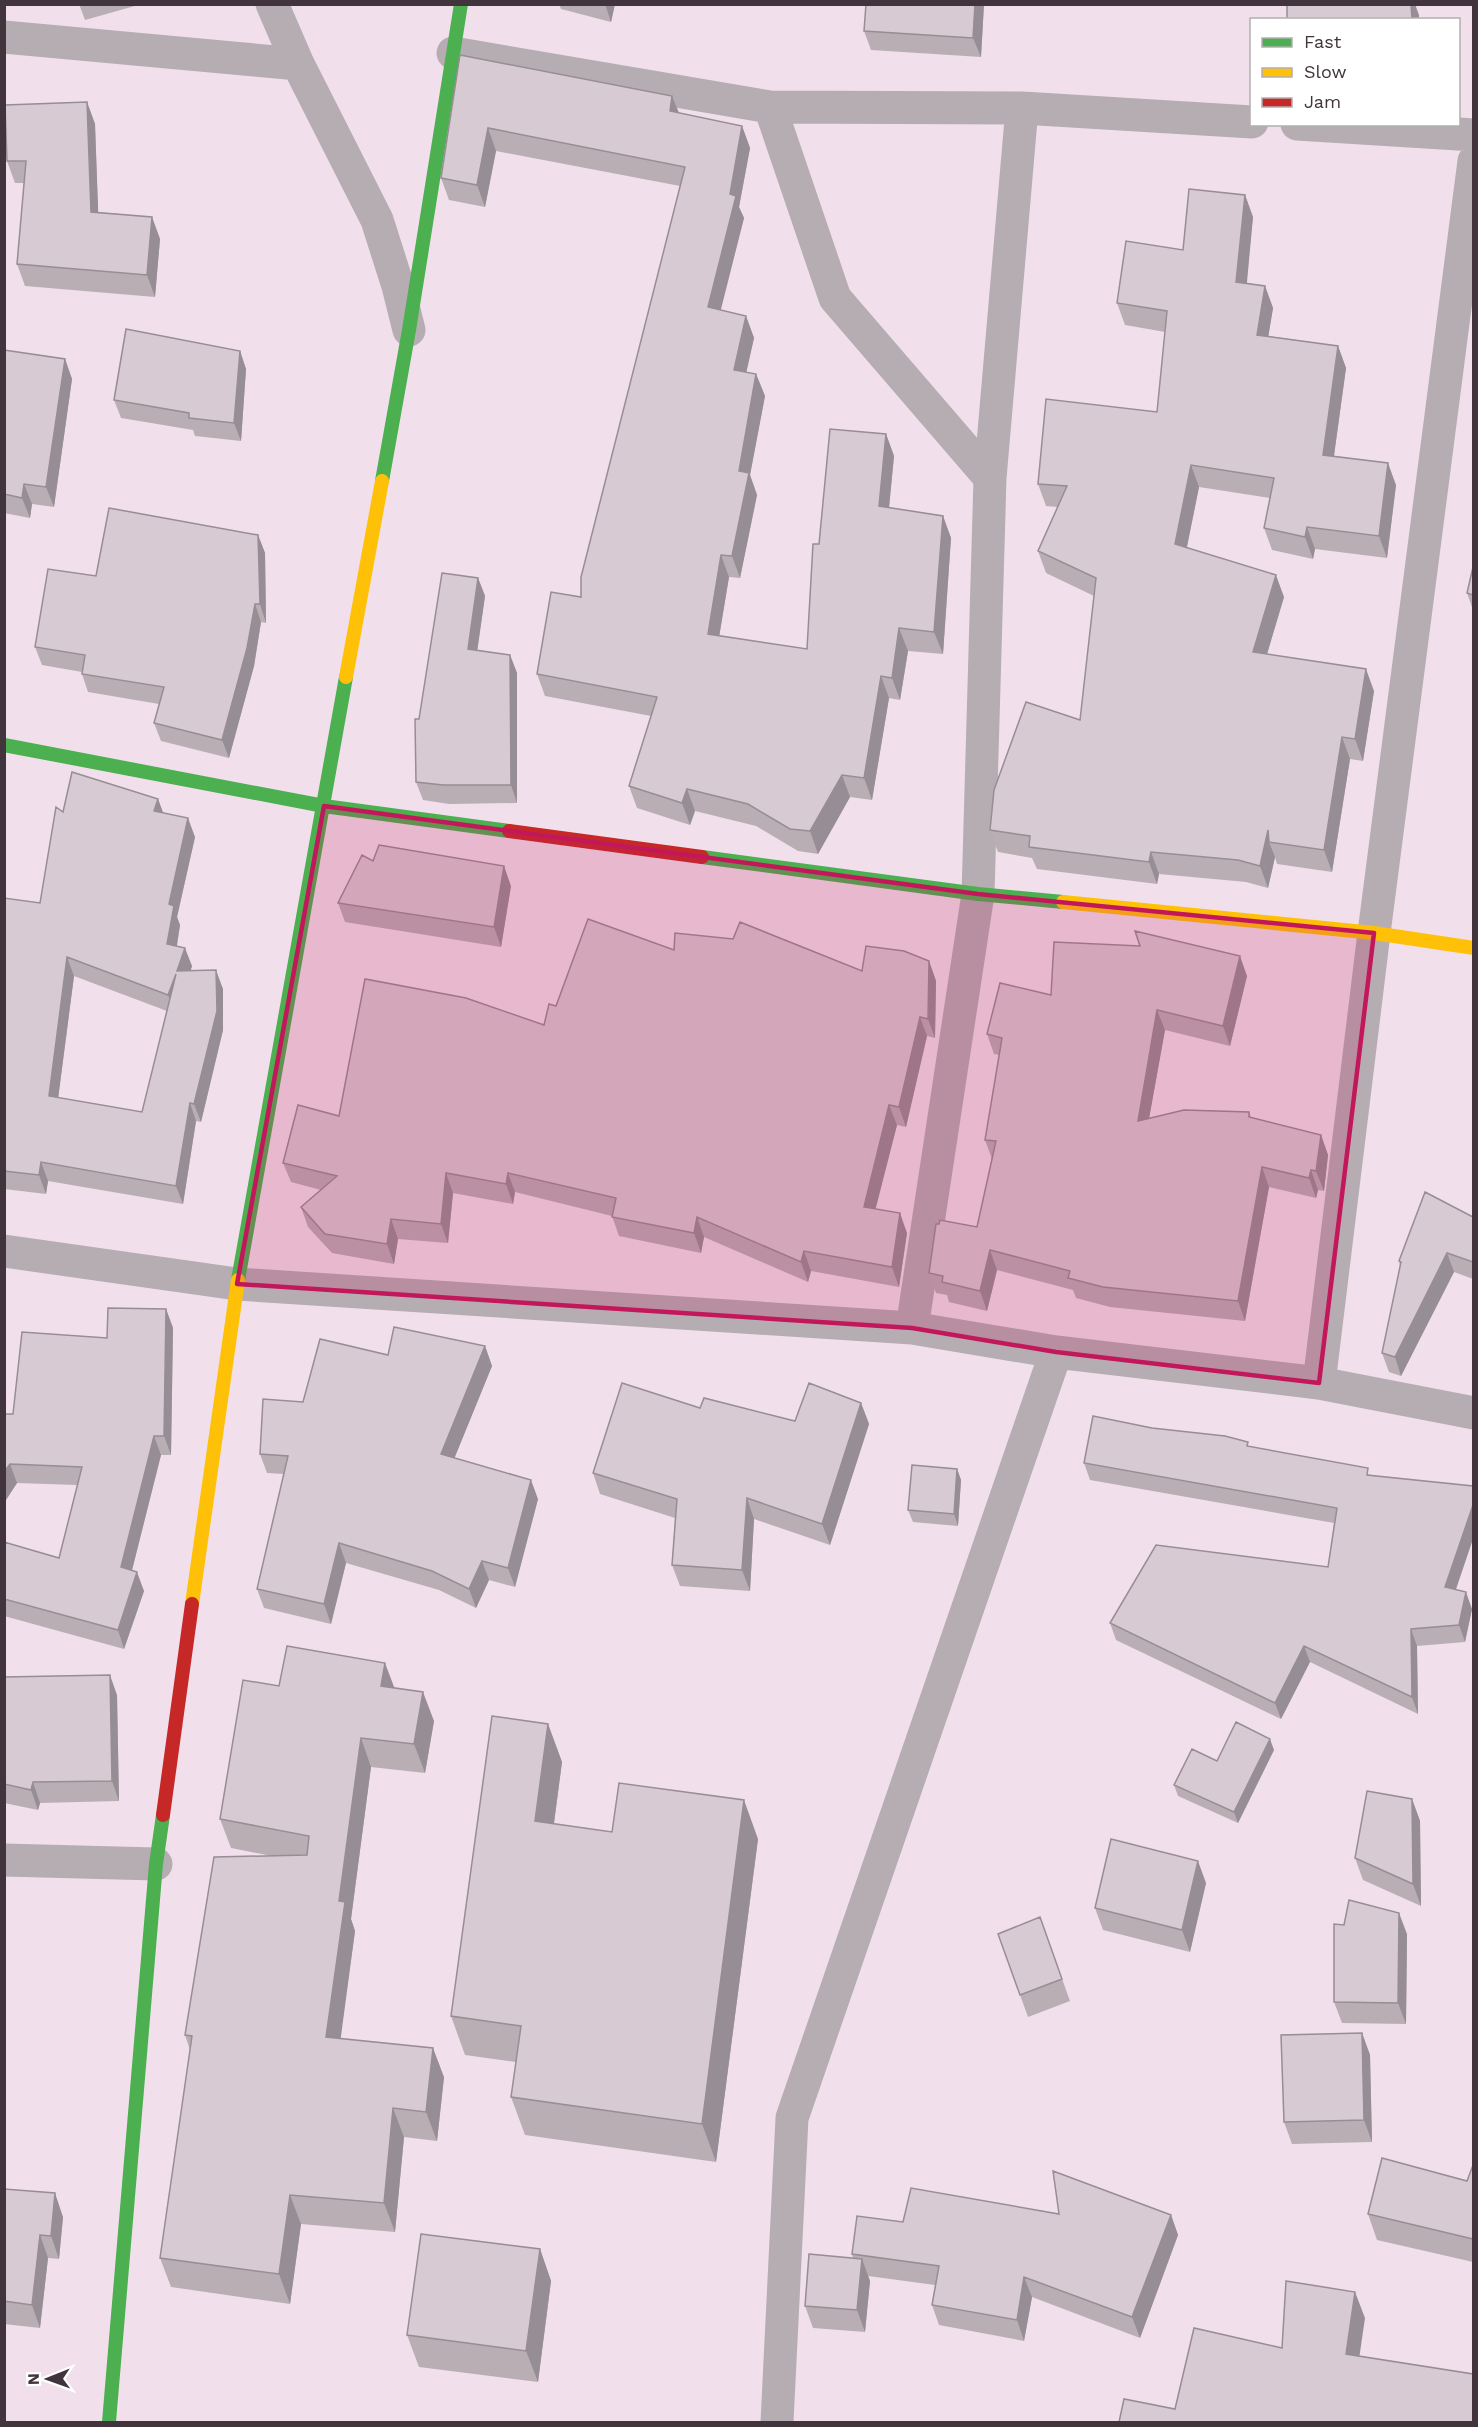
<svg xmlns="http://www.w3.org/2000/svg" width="1478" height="2427" viewBox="0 0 1478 2427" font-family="'Work Sans',sans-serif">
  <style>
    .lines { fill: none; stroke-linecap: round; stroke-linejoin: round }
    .street { stroke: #b6adb3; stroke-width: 33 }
    .fast { stroke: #4caf50; stroke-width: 14 }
    .slow { stroke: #ffc107; stroke-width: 14 }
    .jam { stroke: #c62828; stroke-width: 14 }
    .wall { fill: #baaeb5; fill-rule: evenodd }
    .shaded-wall { fill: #978d94 }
    .building { fill: #d8cad3; stroke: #978d94; stroke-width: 1.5; fill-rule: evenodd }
    .marked { fill: #c2185b; fill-opacity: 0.2; stroke: #c2185b; stroke-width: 4.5; stroke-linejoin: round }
  </style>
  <rect width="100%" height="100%" fill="#f1e0eb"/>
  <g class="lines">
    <path class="street" d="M272 4 298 64 377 220 398 286 409 330
      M4 37 298 64
      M453 53 770 107 1022 108 1252 122
      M770 107 835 298 990 478
      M1297 124 1474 135
      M4 1251 237 1284 912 1328 1056 1352 1319 1383 1474 1413
      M912 1328 978 894 990 478 1022 108
      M1319 1383 1374 933 1474 161
      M4 1860 156 1864
      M777 2422 792 2118 1056 1352"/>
    <path class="fast" d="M382 481 409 330 461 4
      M4 745 324 806 509 831
      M702 857 978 894 1063 902
      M238 1280 346 677
      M109 2422 156 1864 163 1815"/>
    <path class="slow" d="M346 677 382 481
      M1063 902 1374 933 1474 948
      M192 1604 238 1280"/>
    <path class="jam" d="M509 831 702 857
      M163 1815 192 1604"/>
  </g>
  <path class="wall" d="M79 4H142L85 20Z
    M559 4H615L611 22 561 9Z
    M866 4H984L981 57 871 50 864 31Z
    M460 55 672 96 679 113 742 126 750 148 739 207 744 218 720 310 746 316 754 338 746 372 756 374 765 396 750 475 757 495 740 578 729 577 719 636 807 649 819 544 886 434 894 456 889 508 943 516 951 538 943 654 908 651 900 700 889 698 872 800 850 797 818 854 798 851 756 826 695 811 690 825 637 808 629 786 651 716 545 696 537 674 581 597 680 186 496 151 485 207 449 200 441 178Z
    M87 102 95 124 98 212 152 217 160 239 155 297 25 286 17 264 24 183H15L7 161Z
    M1245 195 1253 217 1246 283 1265 286 1273 308 1268 336 1338 346 1346 368 1334 456 1396 485 1387 558 1315 549 1313 559 1272 550 1264 528 1270 498 1199 487 1187 547 1284 597 1267 654 1374 691 1363 761 1350 759 1332 872 1277 864 1275 857 1268 888 1246 882 1159 874 1157 884 1037 869 1032 858 998 852 990 830 1080 720 1094 596 1046 573 1038 551 1058 507 1046 506 1038 484 1157 412 1165 332 1125 325 1117 303 1183 250Z
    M4 350 65 359 72 379 54 507 32 504 30 518 4 513Z
    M240 351 246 369 241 441 195 436 193 430 121 418 114 400Z
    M258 535 265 553 266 623 261 622 254 666 229 758 161 741 154 723 159 704 88 692 82 674V672L42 665 35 647 96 576Z
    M1473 567V610L1467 593Z
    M478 578 485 596 477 650 510 655 517 673V803L449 804 423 800 416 782 419 719Z
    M158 799 163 813 195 837 177 917 180 925 177 946 192 966 191 970 223 989V1030L201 1122 196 1121 183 1204 48 1181 46 1194 4 1189V898L40 903 63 812ZM74 976 167 1011 142 1112 58 1098Z
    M373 861 511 886 501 947 345 922 338 903Z
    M674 950 862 971 929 961 936 981 935 1038 927 1036 906 1127 897 1125 875 1209 907 1233 899 1287 811 1271 808 1282 704 1237 701 1253 619 1236 612 1216 515 1192 513 1204 453 1193 448 1243 398 1239 394 1264 332 1253 308 1227 301 1207 321 1190 291 1182 283 1163 339 1116 544 1025 556 1006Z
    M1247 976 1230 1046 1165 1030 1149 1118 1249 1112 1251 1117 1321 1135 1328 1155 1324 1191 1318 1190 1316 1198 1269 1187 1245 1321 1110 1307 1076 1298 1073 1290 997 1270 987 1311 949 1302 947 1295 936 1293 929 1273 977 1227 992 1159 985 1140 999 1055 994 1054 987 1034 1051 995Z
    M1473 1217V1279L1454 1272 1401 1376 1389 1372 1382 1353 1400 1266 1399 1261Z
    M166 1309 173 1328 171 1455H161L132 1570 144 1591 124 1649 4 1616V1542L59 1558 77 1485 17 1483 4 1503 13 1414 107 1338Z
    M485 1346 492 1366 454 1458 538 1499 515 1587 489 1580 476 1608 439 1590 346 1563 331 1624 264 1608 257 1589 284 1474 267 1473 260 1454 303 1402 388 1355Z
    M861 1403 869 1424 830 1545 754 1519 750 1591 680 1586 672 1565 675 1518 600 1494 593 1473 700 1408 795 1421Z
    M1250 1447 1371 1475 1456 1590 1472 1609 1465 1642 1417 1646 1418 1714 1310 1662 1281 1719 1116 1640 1110 1623 1328 1567 1334 1523 1090 1480 1084 1463Z
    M957 1469 961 1480 958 1526 913 1522 908 1510Z
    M4 1677 117 1695 119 1801 40 1803 38 1810 4 1803Z
    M279 1686 394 1688 434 1721 425 1773 371 1767 351 1919 355 1931 340 2038 444 2077 437 2141 404 2137 395 2232 301 2224 290 2304 171 2287 160 2258 190 2050 185 2035 272 1856 231 1848 220 1819Z
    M548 1724 562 1762 554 1824 612 1832 758 1839 716 2162 525 2135 511 2097 516 2062 465 2055 451 2016Z
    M1274 1750 1238 1823 1178 1796 1174 1785 1217 1761Z
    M1412 1799 1420 1821 1421 1906 1363 1880 1355 1858Z
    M1206 1883 1190 1952 1103 1930 1095 1908Z
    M1040 1917 1070 2001 1028 2017 998 1934Z
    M1407 1934 1406 2024 1342 2023 1334 2002Z
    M1362 2033 1370 2055 1372 2142 1292 2144 1284 2122Z
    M1473 2165V2262L1377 2240 1368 2214 1467 2181Z
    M4 2189 63 2217 59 2259 48 2258 40 2328 4 2324Z
    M1059 2214 1171 2215 1178 2235 1140 2338 1032 2297 1024 2341 939 2325 932 2305 935 2285 868 2276 870 2281 865 2332 813 2328 805 2306 853 2258 852 2254 903 2222Z
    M540 2249 551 2281 538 2382 419 2367 407 2335Z"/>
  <path class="shaded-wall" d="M605 4H615L611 22Z
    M975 4H984L981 57 973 38Z
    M1411 4H1415L1419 15V20H1412Z
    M672 96 681 118 670 111Z
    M87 102 95 124 99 234 91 212Z
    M742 126 750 148 739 207 744 218 716 329 708 307Z
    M488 128 496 151 485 207 477 185Z
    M1245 195 1253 217 1245 304 1236 282Z
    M152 217 160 239 155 297 147 275Z
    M1265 286 1273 308 1265 357 1257 335Z
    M746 316 754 338 742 392 734 370Z
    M1338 346 1346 368 1331 477 1323 455Z
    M240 351 246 369 241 441 234 423Z
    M65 359 72 379 54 507 46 487Z
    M756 374 765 396 750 475 757 495 740 578 732 556 739 471Z
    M886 434 894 456 887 528 879 506Z
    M1388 463 1396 485 1387 558 1379 536Z
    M1191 465 1199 487 1183 566 1175 544Z
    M24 484 32 504 30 518 22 498Z
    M943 516 951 538 943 654 934 632Z
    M1307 527 1315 549 1313 559 1305 537Z
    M258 535 265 553 266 623 260 604Z
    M721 555 729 577 716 656 708 634Z
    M1276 575 1284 597 1261 674 1253 652Z
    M478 578 485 596 475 667 468 649Z
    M255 604 261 622 254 666 229 758 222 740Z
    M899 628 908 651 900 700 892 678Z
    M510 655 517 673V803L511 785Z
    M1366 669 1374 691 1363 761 1355 739Z
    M881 676 889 698 872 800 864 778Z
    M1342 737 1350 759 1332 872 1324 850Z
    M842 775 850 797 818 854 810 831Z
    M687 789 695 811 690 825 682 803Z
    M158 799 165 818 154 811Z
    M188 818 195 837 177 917 180 925 174 963 167 944 169 904Z
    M1268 830 1269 842 1275 857 1268 888 1260 866Z
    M1151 852 1159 874 1157 884 1149 862Z
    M504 866 511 886 501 947 494 927Z
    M185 948 192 966 184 989 177 971Z
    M1240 956 1247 976 1230 1046 1223 1026Z
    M67 957 74 976 56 1115 49 1096Z
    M929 961 936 981 935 1038 928 1019Z
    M216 970 223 989V1030L201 1122 194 1104Z
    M176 974 175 1014 168 995Z
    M1157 1010 1165 1030 1145 1141 1138 1121Z
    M920 1017 927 1036 906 1127 899 1107Z
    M190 1103 196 1121 183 1204 176 1186Z
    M889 1105 897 1125 871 1227 864 1207Z
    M1321 1135 1328 1155 1324 1191 1316 1171Z
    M41 1162 48 1181 46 1194 39 1175Z
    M1262 1167 1269 1187 1245 1321 1238 1301Z
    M1311 1170 1318 1190 1316 1198 1309 1178Z
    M446 1173 453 1193 448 1243 441 1224Z
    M508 1173 515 1192 513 1204 506 1184Z
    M900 1213 907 1233 899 1287 892 1267Z
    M697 1217 704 1237 701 1253 694 1233Z
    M391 1219 398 1239 394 1264 387 1244Z
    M990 1250 997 1270 987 1311 980 1291Z
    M804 1251 811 1271 808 1282 801 1262Z
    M1447 1253 1454 1272 1401 1376 1395 1357Z
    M166 1309 173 1328 171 1455 164 1436Z
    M485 1346 492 1366 448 1474 441 1454Z
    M861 1403 869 1424 830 1545 822 1524Z
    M154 1436 161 1455 128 1586 121 1567Z
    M10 1464 17 1483 4 1503V1472Z
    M957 1469 961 1480 958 1526 954 1514Z
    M531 1480 538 1499 515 1587 508 1568Z
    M747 1498 754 1519 750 1591 742 1570Z
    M1473 1505V1539L1451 1604 1445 1587Z
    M339 1543 346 1563 331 1624 324 1604Z
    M482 1561 489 1580 476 1608 469 1589Z
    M137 1572 144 1591 124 1649 118 1630Z
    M1466 1592 1472 1609 1465 1642 1459 1625Z
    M1411 1629 1417 1646 1418 1714 1412 1697Z
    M1304 1646 1310 1662 1281 1719 1275 1703Z
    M385 1663 396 1692 381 1686Z
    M110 1675 117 1695 119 1801 112 1781Z
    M423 1692 434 1721 425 1773 414 1744Z
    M548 1724 562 1762 549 1860 535 1821Z
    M361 1738 371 1767 351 1919 355 1931 337 2066 326 2037 339 1901Z
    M1270 1739 1274 1750 1238 1823 1234 1812Z
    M33 1782 40 1803 38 1810 31 1790Z
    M1412 1799 1420 1821 1421 1906 1413 1884Z
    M744 1800 758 1839 716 2162 702 2124Z
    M1198 1861 1206 1883 1190 1952 1182 1930Z
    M1399 1913 1407 1934 1406 2024 1398 2003Z
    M1362 2033 1370 2055 1372 2142 1364 2120Z
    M433 2048 444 2077 437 2141 426 2112Z
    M393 2108 404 2137 395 2232 384 2203Z
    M55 2193 63 2217 59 2259 51 2236Z
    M290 2195 301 2224 290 2304 279 2274Z
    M1171 2215 1178 2235 1140 2338 1132 2317Z
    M40 2235 48 2258 40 2328 32 2305Z
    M540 2249 551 2281 538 2382 526 2351Z
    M862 2259 870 2281 865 2332 857 2310Z
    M1024 2277 1032 2297 1024 2341 1017 2320Z
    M1355 2292 1365 2318 1356 2380 1346 2354Z"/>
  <path class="building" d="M866 4H975L973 38 864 31Z
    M1287 4H1411L1412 20H1287Z
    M460 55 672 96 670 111 742 126 730 194 736 196 708 307 746 316 734 370 756 374 739 471 749 473 732 556 721 555 708 634 807 649 813 544H819L830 429 886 434 879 506 943 516 934 632 899 628 892 678 881 676 864 778 842 775 810 831 790 829 748 804 687 789 682 803 629 786 657 697 537 674 551 592 581 597V577L685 167 488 128 477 185 441 178Z
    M87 102 91 212 152 217 147 275 17 264 26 161H7L5 105Z
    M1189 189 1245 195 1236 282 1265 286 1257 335 1338 346 1323 455 1388 463 1379 536 1307 527 1305 537 1264 528 1274 478 1191 465 1175 544 1276 575 1253 652 1366 669 1355 739 1342 737 1324 850 1269 842 1268 830 1260 866 1238 860 1151 852 1149 862 1029 847 1030 836 990 830 994 790 1026 702 1080 720 1096 578 1038 551 1067 486 1038 484 1046 399 1157 412 1167 311 1117 303 1126 241 1183 250Z
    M126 329 240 351 234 423 189 418V413L114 400Z
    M4 350 65 359 46 487 24 484 22 498 4 494Z
    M109 508 258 535 260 604H255L247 648 222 740 154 723 164 687 82 674 85 655 35 647 48 569 96 576Z
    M1473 567V595L1467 593Z
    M442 573 478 578 468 649 510 655 511 785H443L416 782 415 719H419Z
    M72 772 158 799 154 811 188 818 169 904 174 906 167 944 185 948 177 971 216 970 217 1011 194 1104 190 1103 176 1186 41 1162 39 1175 4 1171V898L40 903 56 807 63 812ZM67 957 168 995 176 974 142 1112 49 1096Z
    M379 845 504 866 494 927 338 903 362 855 373 861Z
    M588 919 674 950 675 933 733 939 740 922 862 971 866 946 904 951 929 961 928 1019 920 1017 899 1107 889 1105 864 1207 900 1213 892 1267 804 1251 801 1262 697 1217 694 1233 612 1217 616 1198 508 1173 506 1184 446 1173 441 1224 391 1219 387 1244 325 1234 301 1207 337 1176 283 1163 298 1105 339 1116 365 979 466 998 544 1025 549 1004 556 1006Z
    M1135 931 1240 956 1223 1026 1157 1010 1138 1121 1184 1110 1249 1112V1117L1321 1135 1316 1171 1311 1170 1309 1178 1262 1167 1238 1301 1103 1287 1068 1278 1070 1271 990 1250 980 1291 942 1282 943 1276 929 1273 936 1224H939L940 1220 977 1227 996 1141 985 1140 1002 1038 987 1034 1000 983 1051 995 1054 942 1140 946Z
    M1425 1192 1473 1217V1262L1447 1253 1395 1357 1382 1353 1401 1262 1399 1261Z
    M108 1308 166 1309 164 1436H154L121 1567 137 1572 118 1630 4 1599V1542L59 1558 82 1467 10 1464 4 1472V1414H13L22 1332 107 1338Z
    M394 1327 485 1346 441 1454 531 1480 508 1568 482 1561 469 1589 432 1571 339 1543 324 1604 257 1589 288 1456 260 1454 263 1399 303 1402 320 1339 388 1355Z
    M622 1383 700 1408 704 1398 795 1421 809 1383 861 1403 822 1524 747 1498 742 1570 672 1565 677 1499 593 1473Z
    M1093 1416 1152 1428 1225 1436 1248 1442 1247 1446 1368 1468 1367 1475 1473 1486V1505L1445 1587 1466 1592 1459 1625 1411 1629 1412 1697 1304 1646 1275 1703 1110 1623 1156 1545 1328 1567 1337 1508 1084 1463Z
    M912 1465 957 1469 954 1514 908 1510Z
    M287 1646 385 1663 381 1686 423 1692 414 1744 361 1738 339 1901 345 1902 326 2037 433 2048 426 2112 393 2108 384 2203 290 2195 279 2274 160 2258 192 2036 185 2035 214 1857 307 1855 309 1836 220 1819 243 1680 279 1686Z
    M110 1675 112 1781 33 1782 31 1790 4 1784V1677Z
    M492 1716 548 1724 535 1821 612 1832 619 1783 744 1800 702 2124 511 2097 521 2026 451 2016Z
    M1236 1722 1270 1739 1234 1812 1174 1785 1192 1749 1217 1761Z
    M1367 1791 1412 1799 1413 1884 1355 1858Z
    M1111 1839 1198 1861 1182 1930 1095 1908Z
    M1349 1900 1399 1913 1398 2003 1334 2002V1924L1344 1925Z
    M1040 1917 1062 1979 1020 1995 998 1934Z
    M1362 2033 1364 2120 1284 2122 1281 2035Z
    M1382 2158 1467 2181 1473 2165V2239L1368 2214Z
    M1053 2171 1171 2215 1132 2317 1024 2277 1017 2320 932 2305 939 2266 852 2254 857 2216 903 2222 911 2188 1059 2214Z
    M4 2189 55 2193 51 2236 40 2235 32 2305 4 2301Z
    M421 2234 540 2249 526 2351 407 2335Z
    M809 2254 862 2259 857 2310 805 2306Z
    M1286 2281 1355 2292 1346 2354 1473 2374V2422H1119L1124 2399 1175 2409 1194 2328 1282 2348Z"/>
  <path class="marked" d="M324 806 978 894 1374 933 1319 1383 1056 1352 912 1328 237 1284Z"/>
  <rect width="1478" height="2427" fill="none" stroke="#41343c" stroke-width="12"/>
  <rect x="1250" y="18" width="210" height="108" fill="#ffffff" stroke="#b3aeb1" stroke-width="1.5"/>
  <rect x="1262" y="38" width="30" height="9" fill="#4caf50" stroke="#b3aeb1" stroke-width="1.5"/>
  <text x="1304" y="48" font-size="18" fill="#41343c">Fast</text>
  <rect x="1262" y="68" width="30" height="9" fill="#ffc107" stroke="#b3aeb1" stroke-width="1.5"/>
  <text x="1304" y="78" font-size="18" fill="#41343c">Slow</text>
  <rect x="1262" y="98" width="30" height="9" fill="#c62828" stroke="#b3aeb1" stroke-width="1.5"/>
  <text x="1304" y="108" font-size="18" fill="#41343c">Jam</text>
  <g transform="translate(48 2379) rotate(269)" stroke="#ffffff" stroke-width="4.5" paint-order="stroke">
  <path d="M0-4.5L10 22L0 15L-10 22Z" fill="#41343c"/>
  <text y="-9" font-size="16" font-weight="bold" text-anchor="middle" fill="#41343c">N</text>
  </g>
</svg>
